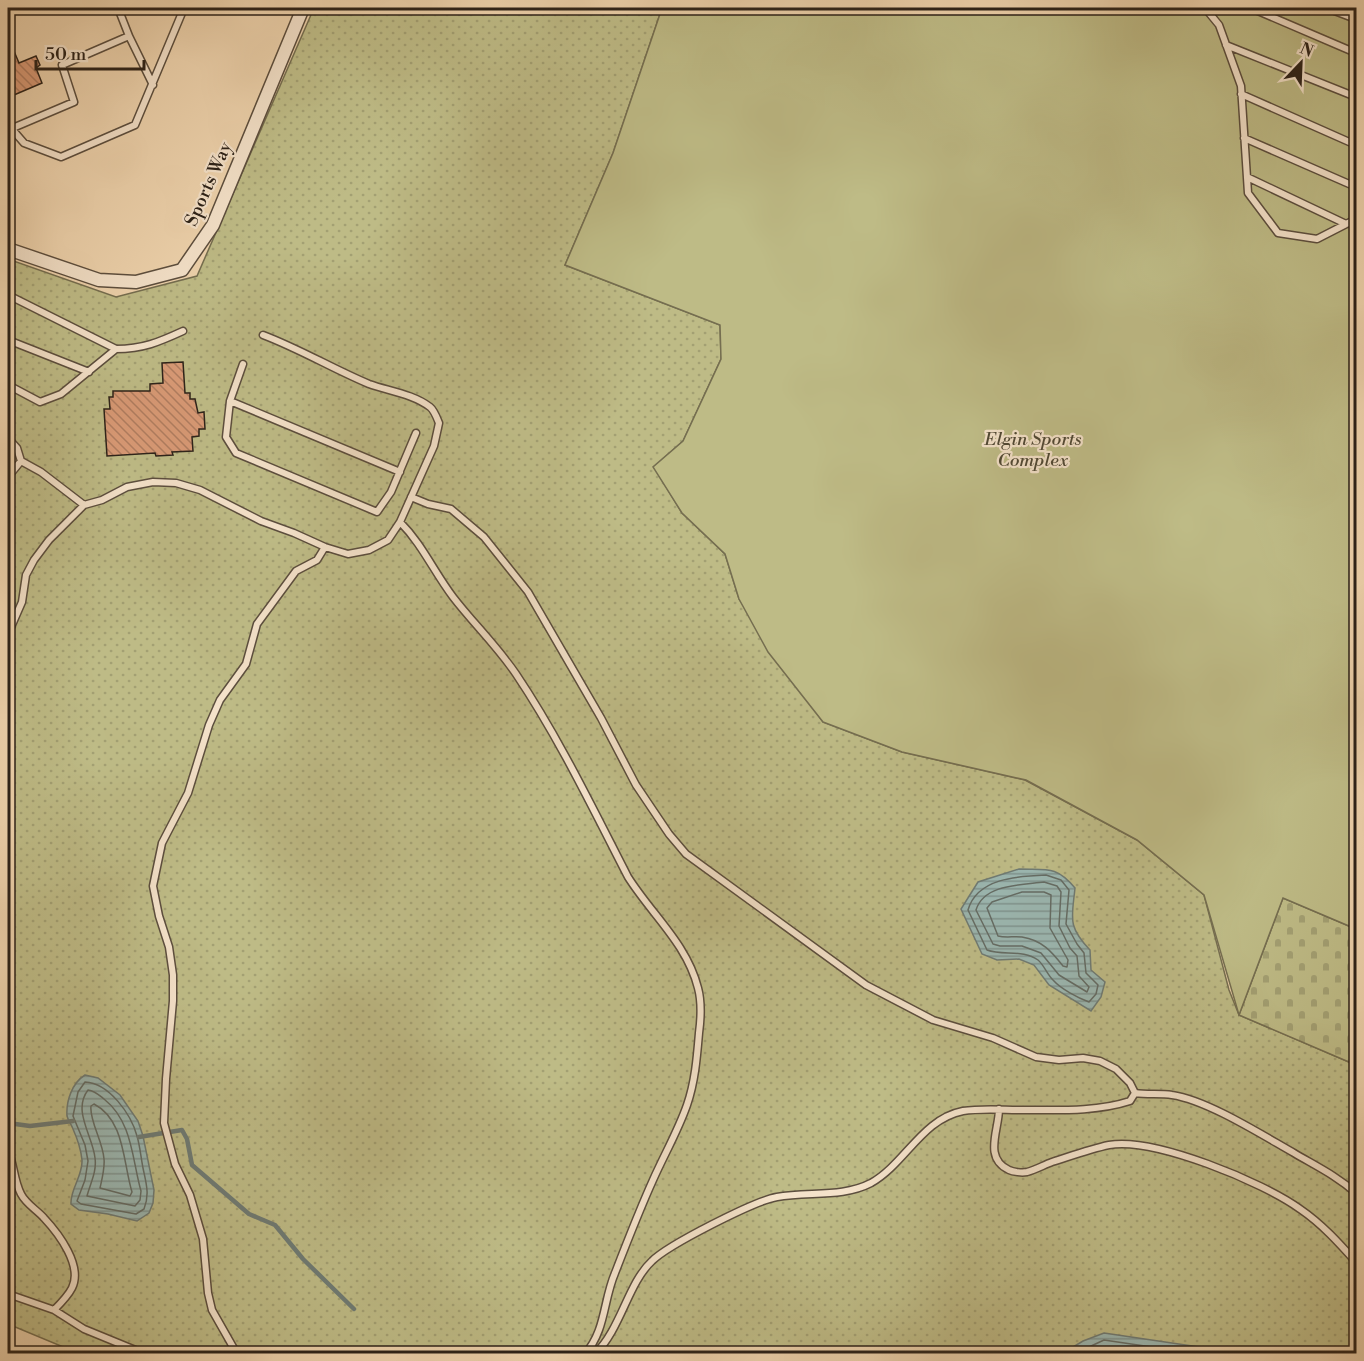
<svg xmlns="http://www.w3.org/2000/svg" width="1364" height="1361" viewBox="0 0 1364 1361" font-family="'Libre Bodoni',serif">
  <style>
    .grass { fill: url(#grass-dots); stroke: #756e50; stroke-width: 1.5 }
    .cemetery { fill: url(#cemetery-stones); stroke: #756e50; stroke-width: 1.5 }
    .green { fill: #bebb86; stroke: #756e50; stroke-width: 1.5 }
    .water { fill: url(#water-rules); stroke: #6f7b74; stroke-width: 1.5 }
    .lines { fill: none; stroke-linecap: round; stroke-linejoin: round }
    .shore { stroke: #646c65; stroke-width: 1.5 }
    .stream { stroke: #6f7b74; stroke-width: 4.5 }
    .building { fill: url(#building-back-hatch); stroke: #2c2219; stroke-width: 1.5 }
    .lane-casing { stroke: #5c4e3e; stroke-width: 9 }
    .street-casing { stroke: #5c4e3e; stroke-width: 15 }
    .lane { stroke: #f4e2ca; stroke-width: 6 }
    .street { stroke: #f4e2ca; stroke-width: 12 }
    .labels { text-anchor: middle; stroke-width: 4.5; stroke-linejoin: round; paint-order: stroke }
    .street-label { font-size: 18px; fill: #2c2219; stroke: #f4e2ca }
    .park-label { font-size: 18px; font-style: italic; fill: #504834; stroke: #f4e2ca }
  </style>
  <defs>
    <pattern id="grass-dots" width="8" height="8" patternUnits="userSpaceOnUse" patternTransform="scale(1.5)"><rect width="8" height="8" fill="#bebb86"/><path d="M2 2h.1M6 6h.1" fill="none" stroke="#a3a073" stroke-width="1.8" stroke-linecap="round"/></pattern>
    <pattern id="cemetery-stones" width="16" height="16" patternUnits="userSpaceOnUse" patternTransform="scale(1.5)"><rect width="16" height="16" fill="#bebb86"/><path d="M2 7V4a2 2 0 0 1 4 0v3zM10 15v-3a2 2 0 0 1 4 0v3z" fill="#a3a073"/></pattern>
    <pattern id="water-rules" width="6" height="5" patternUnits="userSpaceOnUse" patternTransform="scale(1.5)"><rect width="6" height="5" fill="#9bb7b1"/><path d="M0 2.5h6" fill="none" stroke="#7f948f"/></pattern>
    <pattern id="building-back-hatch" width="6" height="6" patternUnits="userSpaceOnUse" patternTransform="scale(1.5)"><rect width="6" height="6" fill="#d99a76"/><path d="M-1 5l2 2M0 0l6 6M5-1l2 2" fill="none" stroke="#b07d60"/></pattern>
  </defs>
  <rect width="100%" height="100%" fill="#eed3ad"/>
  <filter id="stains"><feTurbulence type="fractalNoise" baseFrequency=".00333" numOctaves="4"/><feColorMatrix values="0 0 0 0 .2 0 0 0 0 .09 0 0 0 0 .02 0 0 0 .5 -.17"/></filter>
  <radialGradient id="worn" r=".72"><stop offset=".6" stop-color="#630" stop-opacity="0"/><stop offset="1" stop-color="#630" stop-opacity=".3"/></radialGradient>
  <path class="grass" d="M314 8H662L613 153 565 265 720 325 721 359 683 441 654 467 682 513 725 554 739 599 823 722 902 752 1025 780 1137 840 1204 895 1229 990 1239 1015 1356 1065V1353L80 1354 8 1324V259L116 297 197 276Z"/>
  <path class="cemetery" d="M1283 898 1356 929V1065L1239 1015Z"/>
  <path class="green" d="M662 8H1356V929L1283 898 1239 1015 1204 895 1137 840 1026 780 902 752 823 722 768 652 739 599 725 554 682 513 653 467 683 441 721 359 720 325 565 265 613 153Z"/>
  <path class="water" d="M1019 869C1046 870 1056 865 1075 888 1072 918 1067 926 1090 950L1091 970 1105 982 1101 997 1091 1011 1049 985 1034 965 1019 959 997 960 982 954 961 909 978 882Z
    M85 1075 98 1078 120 1095 138 1121 143 1136 154 1190 153 1203 149 1213 137 1221 108 1214 79 1210 71 1204C70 1189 83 1176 82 1160 81 1150 77 1138 73 1129 71 1124 68 1120 67 1116 66 1101 72 1083 85 1075Z
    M1104 1333 1199 1347 1214 1353H1063L1083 1341Z"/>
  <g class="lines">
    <path class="shore" d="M1046 875 1061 880 1069 890 1066 924 1077 944 1084 953 1086 973 1098 985 1096 994 1089 1002C1078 998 1061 989 1053 980 1047 974 1044 965 1038 960 1023 949 1003 956 987 950L968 910C977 878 1018 876 1046 875Z
      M1044 882 1057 886 1061 892 1059 926 1070 948 1077 956 1079 976 1089 987 1087 992 1059 975 1041 953 1022 946H1000L993 944 976 910C984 884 1021 885 1044 882Z
      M1022 892H1044L1051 895 1050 928 1068 960 1067 967 1063 966C1052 952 1042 940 1022 937 1014 936 1006 938 998 936L987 908 992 902Z
      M85 1082C109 1083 131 1114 137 1136 140 1146 141 1158 143 1168 146 1183 150 1194 144 1209L136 1214 81 1204 77 1201 85 1180 88 1161 85 1145 73 1116 78 1092Z
      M88 1090C95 1091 99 1095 104 1099 133 1122 132 1160 141 1191L140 1200 135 1206 87 1196C90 1184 97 1172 95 1158 93 1136 72 1111 88 1090Z
      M94 1104C125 1120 123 1163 132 1192L130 1196 100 1188C102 1179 105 1168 104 1159 103 1142 89 1120 91 1106Z
      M1074 1354 1104 1340 1199 1354"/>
    <path class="stream" d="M8 1123 30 1126 73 1121
      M139 1137 182 1130 187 1139 192 1165 249 1214 275 1225 303 1259 354 1309"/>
  </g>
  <path class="building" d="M8 37 19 63 36 56 40 65 36 68 42 83 14 95 8 81Z
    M183 362 185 393H190V399H195L198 413 204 412 205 429H199V436L192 437 193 451 172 452 173 455 156 456 155 453 107 456 104 409H110L109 397H113V391H150V384L163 383 162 363Z"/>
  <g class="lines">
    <g class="lane-casing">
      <path id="lane" d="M1205 8 1219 25 1241 86 1248 193 1278 233 1317 239 1356 219
        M1251 8 1356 53
        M129 36 153 85
        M1226 45 1356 97
        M1241 94 1356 145
        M11 128 24 143 61 157 135 125 184 8
        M8 130 74 102 62 65 129 36 118 8
        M1244 138 1356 187
        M1247 177 1346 224
        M8 295 116 349C143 349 159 342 183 331
        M8 340 89 372
        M243 364 230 401 226 437 236 453 377 512 391 492 416 433
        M8 385 40 402 61 394 116 349
        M230 401 400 472
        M8 438 17 448 21 461 41 472 84 505
        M8 477 21 461
        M411 497 428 504 451 509 484 537 528 592 601 718 636 785 669 834 686 854 866 985 933 1020 993 1038 1036 1057 1059 1060 1083 1058 1100 1061 1116 1069 1130 1083 1135 1093 1130 1101C1096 1112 1058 1110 1022 1110 1003 1110 982 1108 963 1111 922 1119 905 1164 871 1183 842 1198 808 1191 777 1197 754 1201 668 1245 652 1261 628 1283 621 1329 595 1354
        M400 522C422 544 434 572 453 597 473 623 497 646 516 674 559 738 593 809 628 877 652 915 687 944 698 988 702 1003 701 1018 699 1033 697 1057 695 1082 687 1105 678 1131 664 1155 653 1180 639 1211 627 1242 615 1273 603 1301 606 1330 585 1354
        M8 634 22 602 26 575 34 560 49 540 84 505 102 500 127 487 153 482 176 483 200 490 261 521 294 533 325 547 348 554 369 550 388 540 400 522 434 446 439 423C437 418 434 410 430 407 413 394 389 391 369 384 333 369 300 349 263 335
        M1135 1093C1148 1095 1160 1093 1172 1095 1207 1100 1262 1135 1294 1153 1316 1166 1337 1176 1356 1193
        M999 1109C999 1130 983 1158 1009 1170 1013 1172 1022 1173 1027 1172 1035 1170 1044 1165 1052 1162 1071 1156 1090 1149 1109 1145 1154 1137 1263 1182 1300 1209 1322 1224 1339 1243 1356 1262
        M8 1150C14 1164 14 1181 21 1194 26 1204 37 1210 44 1218 59 1234 83 1266 72 1288 68 1296 60 1304 54 1310
        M8 1294 54 1310 84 1329 145 1354
        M237 1354 212 1310 208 1293 203 1239 190 1195 175 1164 164 1123 166 1079 173 1001V975L169 947 159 916 153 886 162 843 188 793 209 725 220 700 246 664 257 624 296 571 317 560 325 547"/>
    </g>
    <g class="street-casing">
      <path id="street" d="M1335 8 1356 16
        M8 249 99 280 136 282 182 270 213 225 303 8"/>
    </g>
    <use href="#lane" class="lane"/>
    <use href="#street" class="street"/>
  </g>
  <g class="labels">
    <g class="street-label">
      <text transform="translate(208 184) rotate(-66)" y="6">Sports Way</text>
    </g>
    <g class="park-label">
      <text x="1033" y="445">Elgin Sports<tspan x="1033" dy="21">Complex</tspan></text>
    </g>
  </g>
  <rect width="1364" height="1361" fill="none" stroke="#eed3ad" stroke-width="30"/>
  <rect x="9" y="9" width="1346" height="1343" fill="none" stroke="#2c2219" stroke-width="3"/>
  <rect x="15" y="15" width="1334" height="1331" fill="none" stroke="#2c2219" stroke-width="1.5"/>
  <g transform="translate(1301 63) rotate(23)" stroke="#f4e2ca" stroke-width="4.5" paint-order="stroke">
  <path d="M0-4.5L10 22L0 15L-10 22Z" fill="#2c2219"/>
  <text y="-9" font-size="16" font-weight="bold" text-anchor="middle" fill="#2c2219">N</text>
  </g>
  <path d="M36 60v9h108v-9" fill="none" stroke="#2c2219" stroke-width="3"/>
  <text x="45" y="60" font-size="18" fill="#2c2219" stroke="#f4e2ca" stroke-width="4.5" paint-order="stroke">50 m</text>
  <rect width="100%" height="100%" filter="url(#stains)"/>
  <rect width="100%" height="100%" fill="url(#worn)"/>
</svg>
